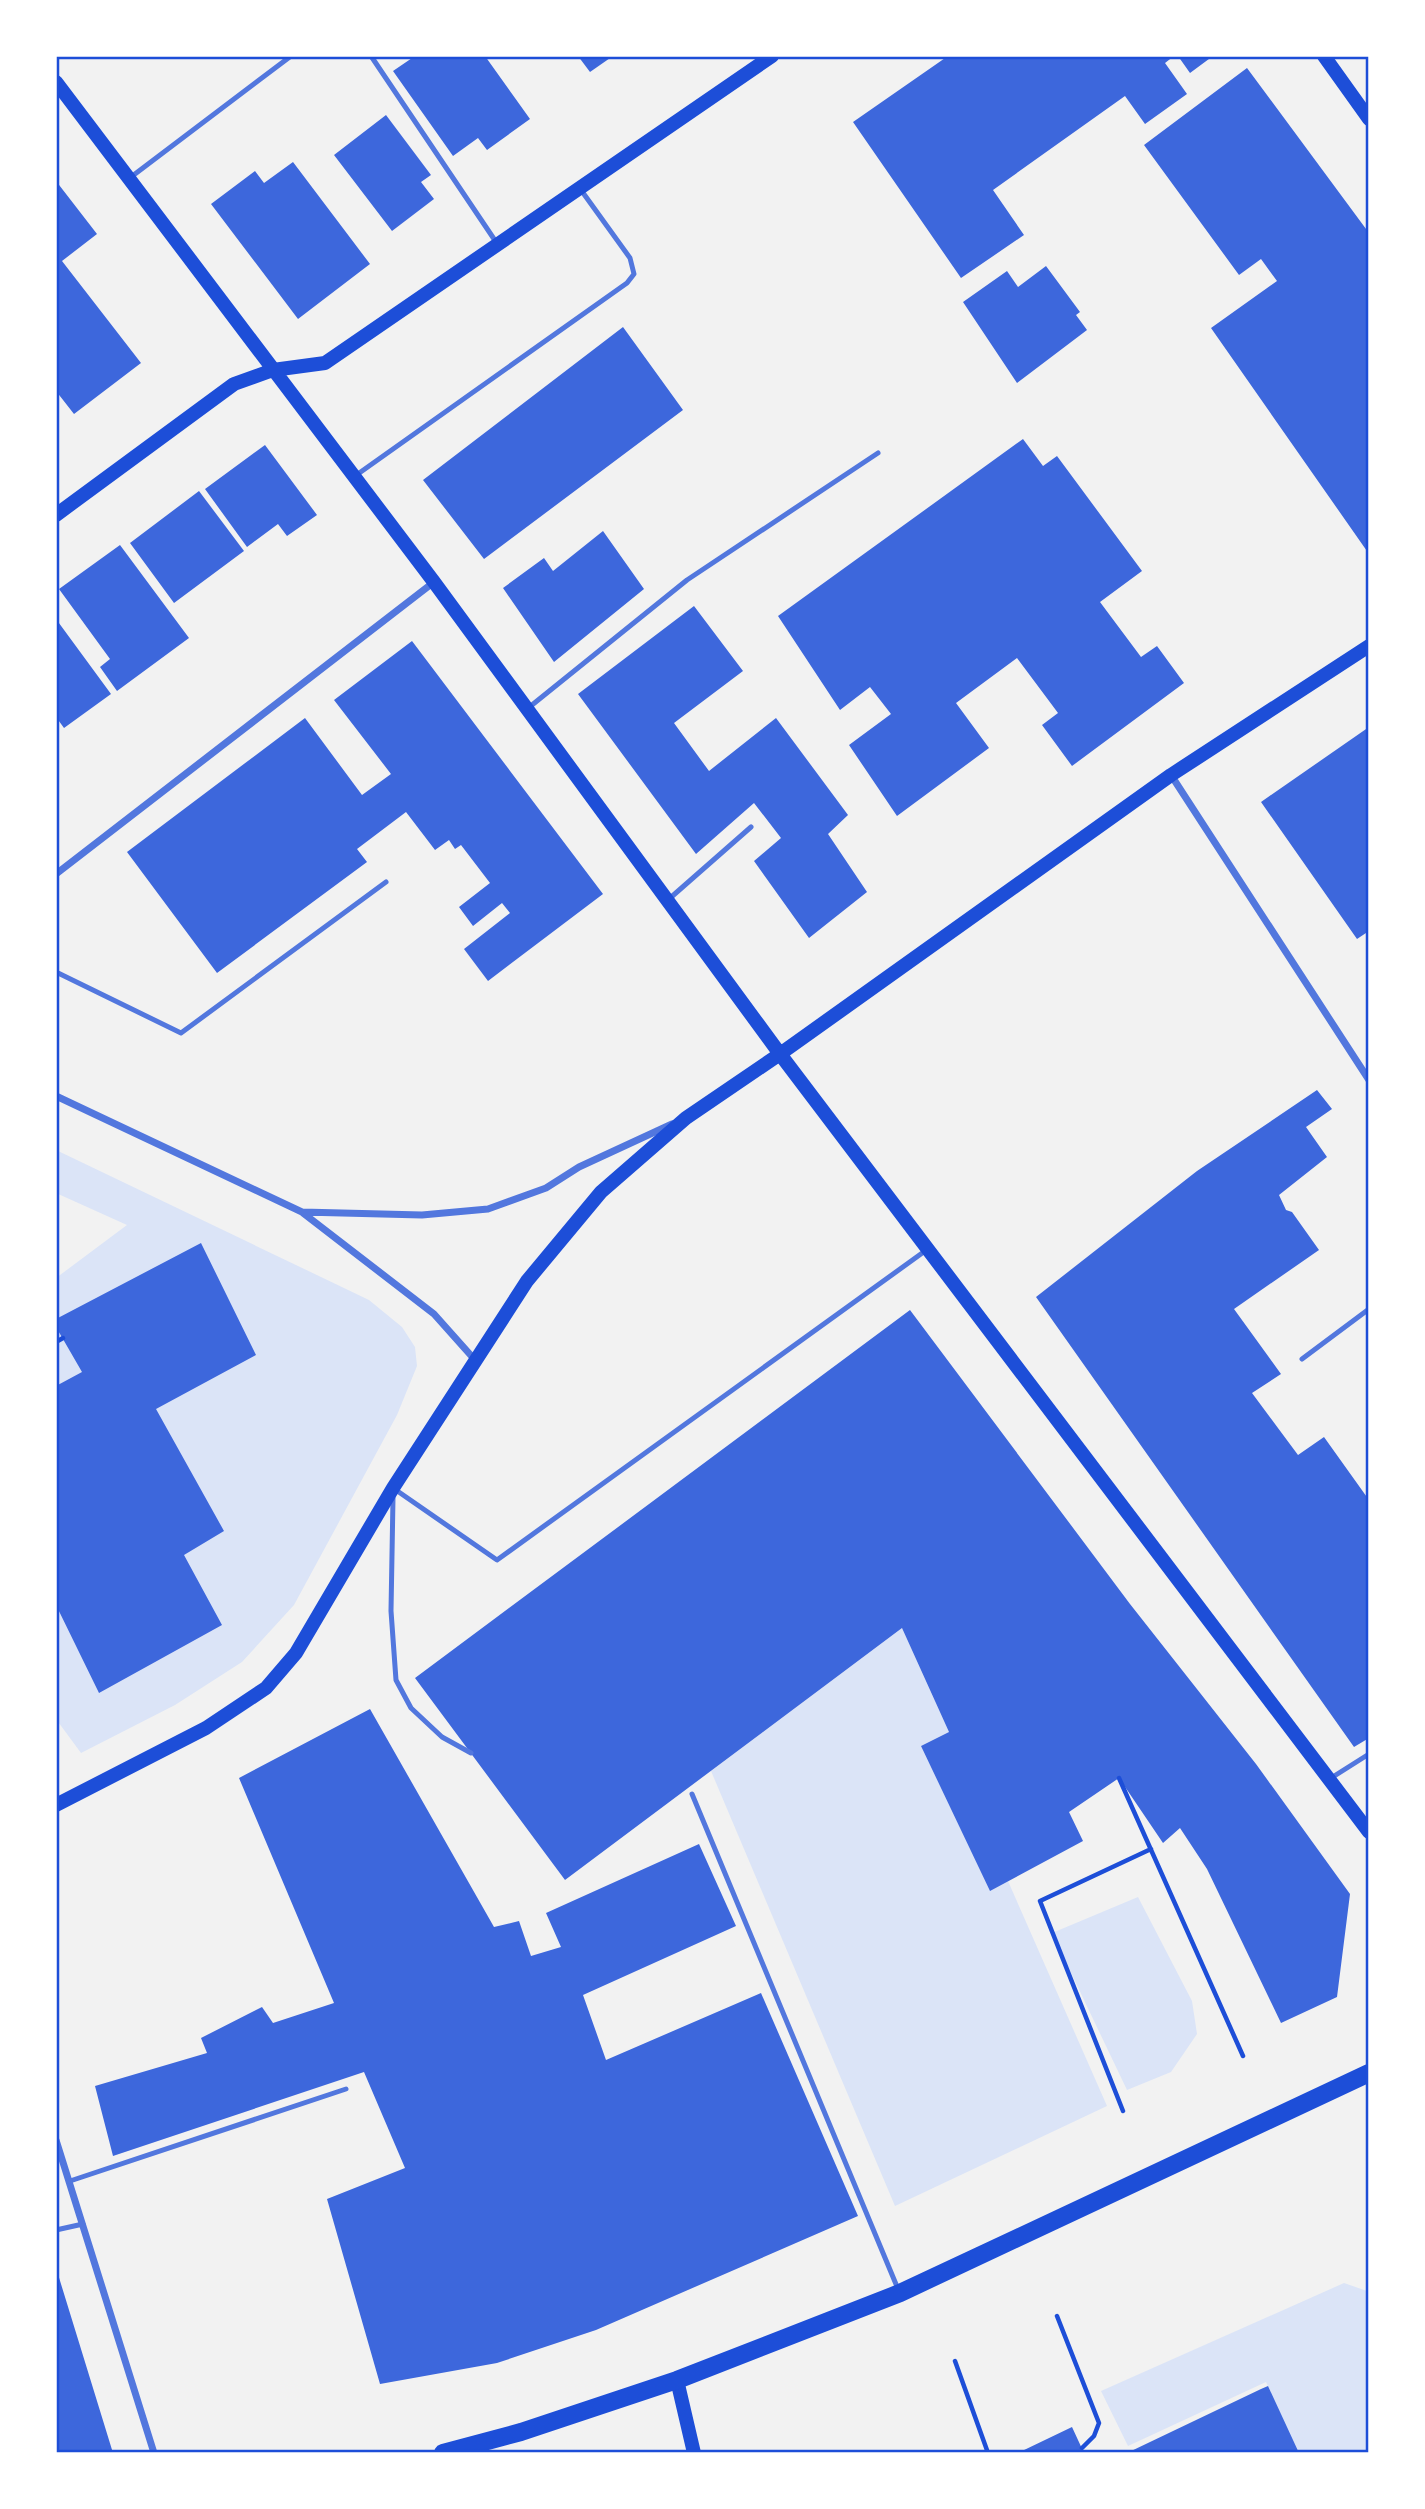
<svg xmlns="http://www.w3.org/2000/svg" width="1425" height="2509" viewBox="0 0 1425 2509" font-family="Commissioner,sans-serif">
  <style>
    .green { fill: #dbe4f7 }
    .building { fill: #3d67dc }
    .lines { fill: none; stroke-linecap: round; stroke-linejoin: round }
    .path { stroke: #1d4ed8; stroke-width: 4.5 }
    .service { stroke: #5277de; stroke-width: 5 }
    .minor { stroke: #5277de; stroke-width: 7 }
    .secondary { stroke: #1d4ed8; stroke-width: 14 }
    .primary { stroke: #1d4ed8; stroke-width: 18 }
    .neatline { fill: none; stroke: #1d4ed8; stroke-width: 2.5 }
  </style>
  <rect width="100%" height="100%" fill="#f2f2f2"/>
  <path class="green" d="M56 1150 369 1300 402 1327 415 1347 417 1366 397 1415 294 1605 242 1662 175 1705 81 1753 56 1719V1278L127 1225 56 1193Z
    M902 1628 949 1732 921 1746 990 1890 1008 1881 1107 2106 895 2206 711 1771Z
    M1138 1897 1192 2001 1197 2034 1171 2072 1127 2090 1052 1933Z
    M1344 2283 1367 2291 1369 2299V2453H1298L1266 2382 1128 2446 1101 2391Z"/>
  <path class="building" d="M415 56H485L530 119 487 150 478 138 453 156 393 71Z
    M578 56H613L590 72Z
    M948 56H1174L1165 63 1187 94 1145 124 1125 96 993 190 1024 235 961 278 853 122Z
    M1178 56H1213L1190 73Z
    M1247 68 1369 233V554L1211 328 1277 281 1261 259 1239 275 1144 145Z
    M386 115 431 175 421 182 434 199 392 231 334 155Z
    M293 162 370 264 298 319 211 204 255 171 264 183Z
    M56 181 97 234 62 261 141 363 74 414 56 391Z
    M1046 266 1080 312 1076 315 1087 330 1017 383 963 302 1007 271 1018 287Z
    M623 327 683 410 484 559 423 480Z
    M1023 439 1043 466 1057 456 1142 571 1100 602 1141 657 1157 646 1184 683 1072 766 1042 725 1058 713 1017 658 956 703 989 748 897 816 849 745 891 714 870 687 840 710 778 616Z
    M265 445 317 515 287 536 278 524 247 547 205 489Z
    M199 491 244 551 174 603 130 543Z
    M603 531 644 589 554 662 503 588 544 558 553 571Z
    M120 545 189 638 117 691 100 667 110 659 59 589Z
    M694 606 743 671 674 723 709 771 776 718 848 815 828 834 867 892 809 938 754 861 781 838 754 803 696 854 578 694Z
    M56 619 111 694 64 728 56 717Z
    M412 641 603 894 488 981 464 949 510 913 502 903 473 926 459 907 490 883 461 845 455 849 449 840 435 850 406 812 357 849 367 862 217 973 127 852 305 718 362 795 391 774 334 700Z
    M1369 727V931L1357 939 1261 802Z
    M1317 1090 1332 1109 1306 1127 1327 1157 1279 1195 1286 1210 1292 1212 1319 1250 1234 1309 1281 1374 1252 1393 1298 1455 1324 1437 1369 1500V1738L1354 1747 1036 1297 1197 1171Z
    M201 1243 256 1355 156 1409 224 1531 184 1555 222 1625 99 1693 56 1605V1386L82 1372 56 1327V1319Z
    M910 1310 1130 1604 1256 1764 1350 1894 1337 1997 1281 2023 1207 1869 1180 1828 1163 1843 1119 1778 1069 1812 1083 1841 990 1891 921 1746 949 1732 902 1628 565 1880 415 1678Z
    M370 1709 494 1927 519 1921 531 1956 561 1947 546 1913 699 1844 736 1926 583 1995 606 2060 761 1993 858 2216 596 2330 497 2363 380 2384 327 2199 405 2168 364 2072 113 2156 95 2086 207 2053 201 2038 262 2007 273 2023 334 2003 239 1778Z
    M56 2271H57L113 2453H56Z
    M1268 2386 1299 2453H1127L1261 2389Z
    M1072 2427 1084 2453H1023L1022 2451Z"/>
  <g class="lines">
    <path class="path" d="M56 1342 63 1338
      M1119 1778 1243 2056
      M1123 2111 1040 1901 1151 1849
      M1057 2316 1099 2423 1094 2436 1082 2448
      M955 2361 988 2453"/>
    <path class="service" d="M371 56 496 242
      M131 177 291 56
      M355 476 627 283 634 274 630 258 581 190
      M527 709 687 580 878 453
      M669 899 751 827
      M56 972 181 1033 386 882
      M1302 1359 1369 1309
      M393 1488 497 1560 925 1251
      M393 1498 391 1611 396 1680 411 1708 442 1737 471 1753
      M1331 1778 1369 1754
      M692 1794 898 2289
      M70 2181 346 2089
      M56 2230 83 2224"/>
    <path class="minor" d="M1171 775 1369 1080
      M56 874 434 582
      M56 1096 302 1212 422 1215 488 1209 546 1188 579 1167 672 1124
      M303 1213 434 1314 475 1360
      M56 2140 154 2453"/>
    <path class="secondary" d="M1324 56 1369 119
      M56 82 434 582 780 1054 1369 1832
      M56 515 234 384 273 370 325 363 772 56
      M56 1805 206 1728 266 1688 296 1653 393 1488 527 1281 601 1192 686 1118 780 1054 1171 775 1369 646
      M677 2380 694 2453"/>
    <path class="primary" d="M443 2453 521 2432 677 2380 900 2293 1369 2073"/>
  </g>
  <rect width="1425" height="2509" fill="none" stroke="#ffffff" stroke-width="116"/>
  <rect x="58" y="58" width="1309" height="2393" class="neatline"/>
</svg>
